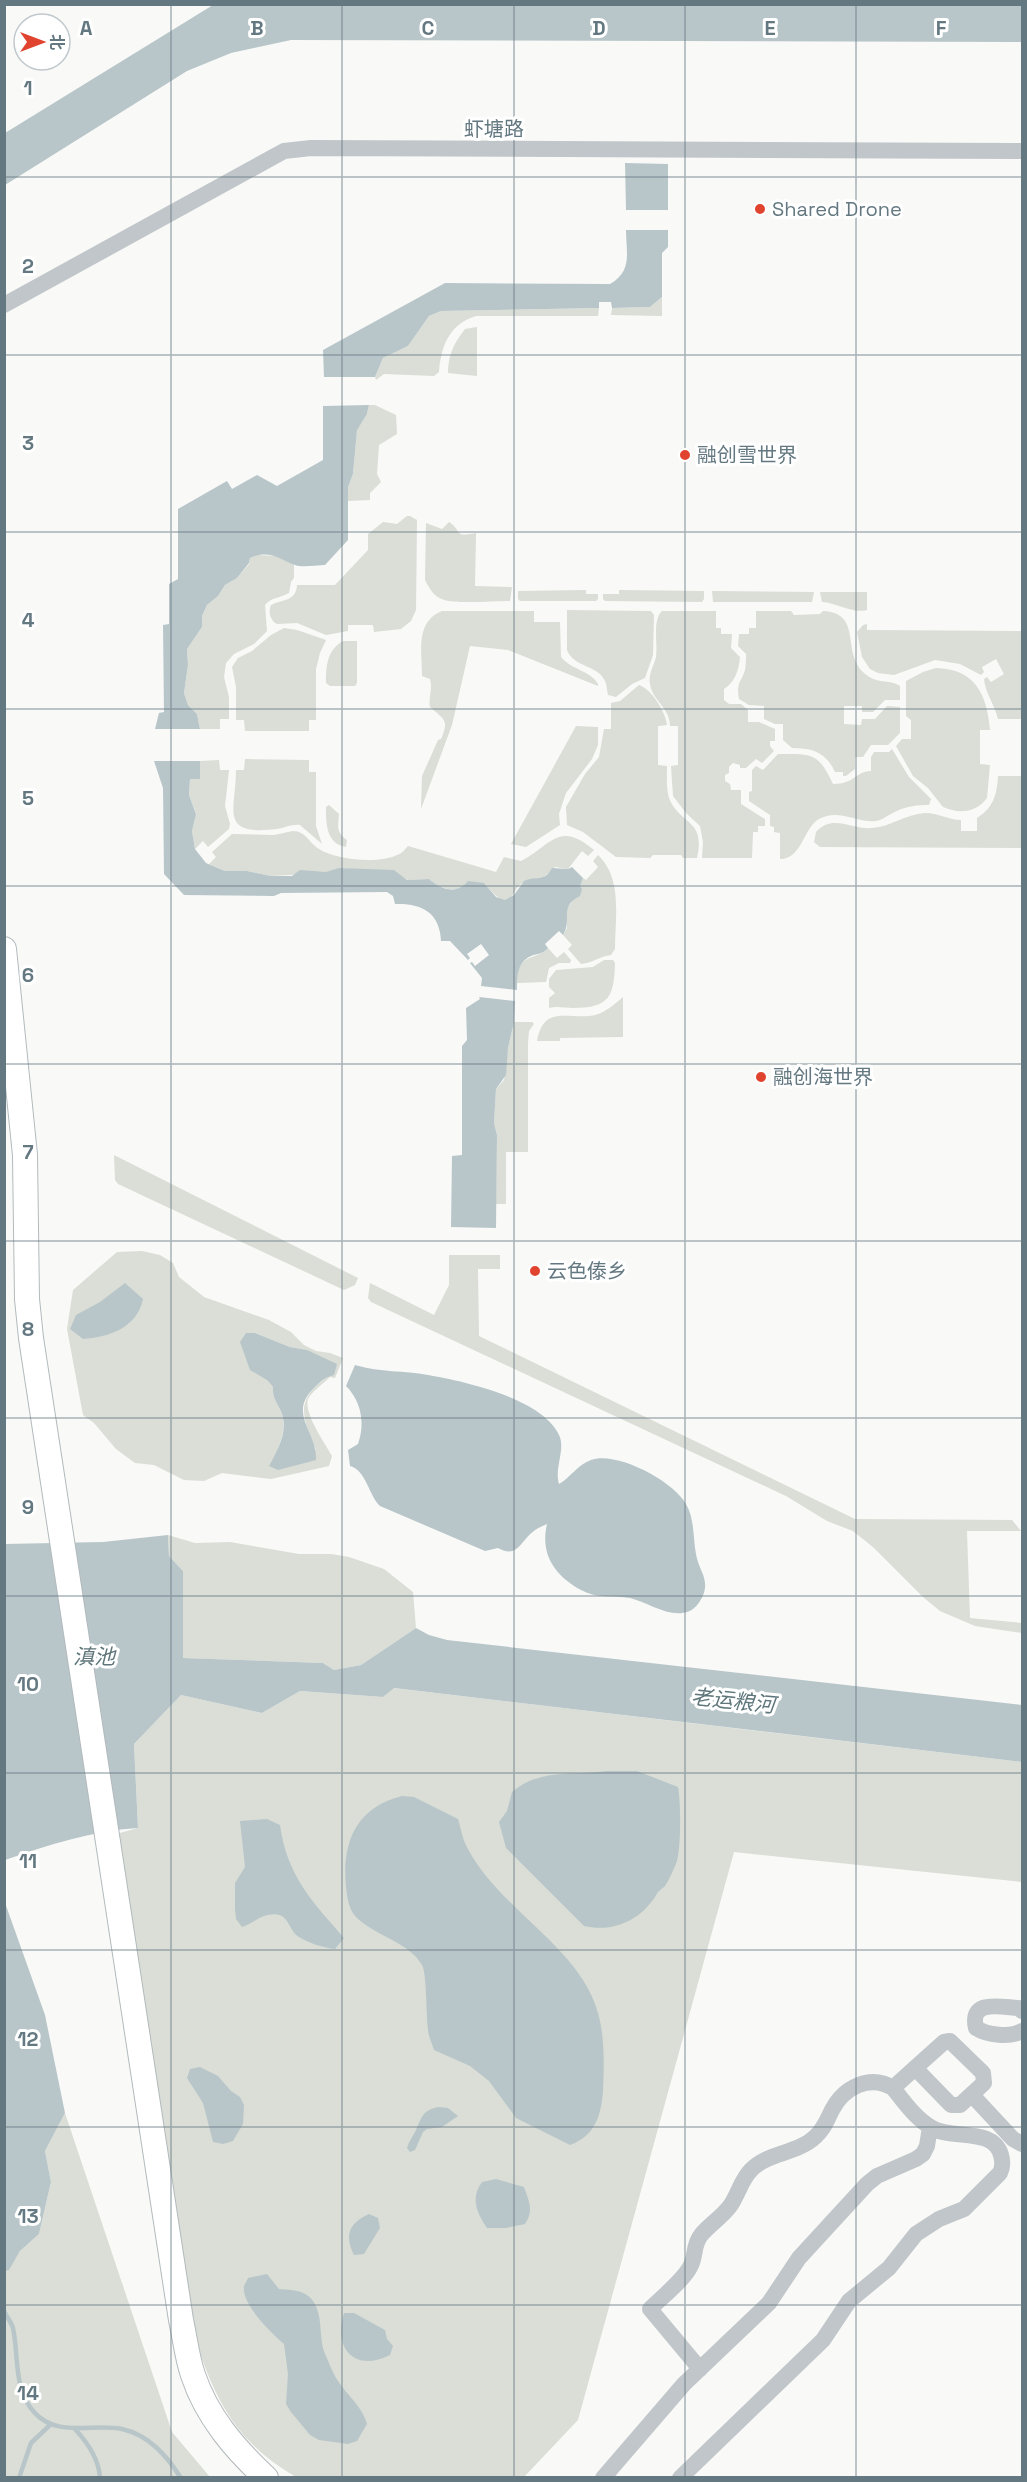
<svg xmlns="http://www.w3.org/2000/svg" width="1027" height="2482" viewBox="0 0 1027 2482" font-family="'Space Grotesk','Noto Sans SC',sans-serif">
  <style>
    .green { fill: #daded6; fill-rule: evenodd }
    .water { fill: #b8c6c9 }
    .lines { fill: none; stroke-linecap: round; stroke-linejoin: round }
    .stream { stroke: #b8c6c9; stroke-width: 4.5 }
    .secondary-casing { stroke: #b2babd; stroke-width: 26 }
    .street { stroke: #c0c6c9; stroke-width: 16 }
    .secondary { stroke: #fff; stroke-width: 24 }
    .grid { fill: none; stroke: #647881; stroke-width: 1.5; stroke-opacity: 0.55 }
    .poi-dot { fill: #e1442e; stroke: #fff; stroke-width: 2 }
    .labels { text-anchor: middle; stroke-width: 6; stroke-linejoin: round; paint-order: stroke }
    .street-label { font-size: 20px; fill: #647881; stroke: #fff }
    .poi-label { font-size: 20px; fill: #647881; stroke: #fff; text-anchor: start }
    .water-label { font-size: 21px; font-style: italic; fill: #5f767b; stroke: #fff }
    .grid-label { font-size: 20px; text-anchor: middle; font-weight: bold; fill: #647881; stroke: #fff; stroke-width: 6; stroke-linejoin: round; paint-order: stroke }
  </style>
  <rect width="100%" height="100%" fill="#f9f9f7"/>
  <path class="green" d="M662 297V316L611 315 612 308 650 307Z
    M599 308 598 316H476C450 324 441 345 439 372L434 376 384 374 376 380 375 377 383 358 408 346 429 316 441 311Z
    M477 327V376L448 373C448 355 454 343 465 329Z
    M369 405H375L396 415 397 434 379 445 377 474 381 482 370 493V500L348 501V487L353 474 357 429 367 414Z
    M407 516H410L417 520 416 610 411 621 401 629 374 632 373 625H348V631L326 635 297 623 277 624C270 620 268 612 271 605 282 599 296 602 297 585H335L368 550V534L383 522 397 524Z
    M449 522C463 531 453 538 476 533L475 586 512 587 510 601C494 601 458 604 444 600 434 597 429 588 425 580L426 523 442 529Z
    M257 555 279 556 294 563V578L291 582 289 593C281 598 271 597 265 605L267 631 254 644 234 654 226 663 224 677 229 697V719H220V729H200L197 714 188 705 184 693 188 665 187 649 202 627V616L207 605 218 596 225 585 237 578 249 564 250 558Z
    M586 590V594H598V599L596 601H520L518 599V591Z
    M619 590 704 591V599L702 602 605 601 603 599V594H619Z
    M712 591 814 592 812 602H713Z
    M820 592H867V610C852 614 838 603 822 602Z
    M567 610 651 611 654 615 653 655 645 678 632 684 616 697 608 695C607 691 607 685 605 681 597 664 574 668 567 650Z
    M442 611H534V622H560L561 657C571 670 590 670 598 684V686L508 650 470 646 452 725 421 809 422 776 438 740 441 739C450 719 443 719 430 707 428 698 433 689 430 679L422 676C422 651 415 622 442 611Z
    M662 611H716V628H721V634H732L731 648 740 657C739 670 735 682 724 689V700L729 704H741L748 710V722H759L775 729V741H770V746L774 751 762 763 756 759 746 768H740V765L733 763 729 767V773L725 775V781L730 784 731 790H741V804L765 819V826H758V832H753L752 858H702L703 842 700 826 686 813 673 796 671 766 678 765V726H670C670 708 652 700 650 684 648 674 654 666 656 657 658 643 652 621 662 611Z
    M756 611H791L794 615 820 614 823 611C862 613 842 649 862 671 876 686 889 678 900 686V700H885L873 712H862V706H844V724L861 725 862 719H875L887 706 900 707V733L888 745H871L863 757H855V769L846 776H843V772H835C826 752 812 748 792 748L783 740V724H775L764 719V706L749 705 739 699C736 682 741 683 745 670 746 665 746 659 746 654L738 646 739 634H749V628H756Z
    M867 624V630L1022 631V719H998C995 706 985 692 984 679L987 677 991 682 1004 674 996 659 982 667 984 672 981 675 960 664 935 660 894 675 878 673 870 669 862 657 857 632 863 625Z
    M284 628 297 630 326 640 320 653 316 669V720H309V731H245L244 720H236V687L232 667 238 658 252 651 271 635Z
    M343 641H357V683L355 686H330L326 683C326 666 327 650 343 641Z
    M936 668C975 669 987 694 990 730H980V764L990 765 987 798C976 813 959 814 943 807L928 788 913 776 896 746 902 739H911V720L906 716V681L923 672Z
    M639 685C652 689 666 713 667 725L658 726V765L667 766C667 776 666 788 669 798 680 826 706 818 697 858H683L681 855H653L650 858 616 857 583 832 567 825 566 807 585 774 599 757 604 729H611V703L620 701Z
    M576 726 598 727V745L592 759 566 793 559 814 560 825 526 847 511 844Z
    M892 749 909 777 931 799 929 805C917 805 907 806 897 811 889 814 883 820 876 821 857 823 840 809 821 818 803 826 803 859 780 859V833L774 832V827L770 826V815L749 801V792L752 791V770L756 766 763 770 778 754C812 754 818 752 833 784 855 784 854 772 871 771V757L874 752H889Z
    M245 759 309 760V772H316V826L322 844 300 825C291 824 285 828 277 829 218 836 236 810 236 770H244Z
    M219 760 220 770H229L225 806 230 824 229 829 208 847 203 841 195 849 192 831 196 813 189 795 190 779H200V761Z
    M998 776H1022V848L820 847 814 842 816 832C832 813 853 830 872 828 891 827 905 814 925 813 938 813 949 820 961 820V831H977V818C993 808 997 795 998 776Z
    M329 805 339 814C338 827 336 832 347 840L346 847C326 844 326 823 326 807Z
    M293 831C306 831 309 843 319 849 336 860 379 864 397 855 402 854 405 849 408 846L496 872 504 857 521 861C552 845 558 820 594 850L588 856 582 851 568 869 555 867 543 878C538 879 532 878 528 880 507 887 516 921 484 883 462 888 447 896 429 879L408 880 400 876 345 868 326 873 271 876 247 871H225L209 864 216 857 212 852 232 834 274 835Z
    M598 855C623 879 615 917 615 949L611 955C600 956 593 963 581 964L568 949 572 945 563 935 567 928V908L574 899 583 878 586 880 598 867 593 861Z
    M548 948 557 958 564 952 571 960 570 963H559L549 968 546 982 517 983C516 952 537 961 548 948Z
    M604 960H613L615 963C614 996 610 1008 573 1008 565 1008 557 1006 549 1008V998L555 993 549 987V979L556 970 593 967Z
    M623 997V1037L560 1038V1041H537C544 1003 569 1021 595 1015 606 1012 615 1004 623 997Z
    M514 1022H532L534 1024 529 1031 528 1043V1152H506V1204H496L497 1135 494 1123 496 1089 504 1080 508 1048Z
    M114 1155 358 1278 355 1285 344 1290 118 1184 115 1180Z
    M142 1251 160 1255 173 1263 179 1277 204 1297 269 1320 291 1332 304 1345 316 1351 330 1353 343 1358 335 1378 330 1377C324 1383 314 1390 309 1397 301 1410 325 1443 332 1456L329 1466 271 1479 222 1473 204 1481 184 1480 154 1465 135 1463 116 1449 94 1423 83 1415 67 1329 73 1290 117 1252ZM255 1333 290 1347 307 1350 329 1376C294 1399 302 1417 316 1450L277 1452C281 1440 286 1427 282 1414 278 1403 272 1399 273 1387L267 1380Z
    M449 1255H500V1269H478L479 1336 855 1519 1012 1520 1021 1531H967L970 1618 1022 1623V1633L975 1626 940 1611 923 1597 874 1548 853 1531 827 1521 786 1496 371 1302 368 1298 370 1283 434 1315 449 1285Z
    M168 1535 195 1543 230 1542 299 1554H331L349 1557 384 1569 413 1592 416 1628 361 1665 334 1670 323 1663 183 1658V1571L169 1556Z
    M393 1688 1022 1762V1882L734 1852 578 2420 524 2477H296C229 2438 211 2390 189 2319L116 1834 138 1828 134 1744 181 1695 262 1713 300 1691 383 1697Z
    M65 2113 172 2432 210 2477 5 2478V2271L9 2269 20 2251 39 2234 51 2182 45 2151Z"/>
  <path class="water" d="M213 5 1022 4V42L291 40 231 53 187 71 5 185V133Z
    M625 163 668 164V210H626Z
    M626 230H668V247L662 253V297L650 307 612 308 611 302H599V308L441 311 429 316 408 346 383 358 375 377H324L323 350 445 283 610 284C633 271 626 252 626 230Z
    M369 405 367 414 357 430 353 474 348 487V540L325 565C316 565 303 568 295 565 280 560 270 549 250 558L249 563 237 578 225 585 218 596 207 605 202 616V627L187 649 188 665 184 693 188 705 197 714 200 729H155L159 713 164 712 163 625 169 624V584L178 579V509L227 481 232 489 257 475 277 486 323 460V406Z
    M154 761H200V779H190L189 795 196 814 192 831 195 849 206 863 225 871H247L271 876H292L300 870 326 872 339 868 394 870 407 880 429 879C441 890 457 895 468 881L484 883 496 897 505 900 514 895 524 881C538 875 544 883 552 868L568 869 572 867 583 878 580 886 582 889 580 896C558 907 573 919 563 935L559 931 545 944 548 948C542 955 538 953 531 956 517 962 517 977 517 990L481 986 482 978 470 963 472 962 475 966 489 955 481 944 467 954 470 958 468 960 450 941H441C440 912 421 903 395 904L393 896 387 892 281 893 274 896 184 895 164 874 163 788Z
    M479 997 515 1001 514 1022 508 1048 506 1075 496 1089 494 1123 497 1135 496 1228 451 1227 452 1156 462 1155V1046L467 1040 466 1008 480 999Z
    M125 1283 143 1299C137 1328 109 1337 83 1339L70 1329 76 1315 100 1302Z
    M246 1333H255L290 1347 307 1350 337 1364 334 1375C325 1377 320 1382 314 1388 287 1414 318 1433 316 1460L278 1470 269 1466C277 1451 288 1432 282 1414 278 1403 272 1399 273 1387L267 1380 250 1370 240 1342Z
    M355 1365C382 1373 403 1370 428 1375 464 1381 543 1399 559 1435 566 1449 554 1468 559 1484 570 1478 577 1465 591 1460 617 1451 673 1481 686 1504 696 1521 692 1543 698 1562 701 1571 706 1578 705 1588 704 1597 696 1610 687 1612 669 1618 647 1602 630 1598 613 1595 597 1599 581 1590 554 1575 540 1554 547 1524 543 1526 537 1528 534 1531 520 1541 518 1559 498 1548L485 1551 380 1506C369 1496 366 1470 350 1466L348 1450 358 1444C365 1424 362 1402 346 1386Z
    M168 1535 169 1556 183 1571V1658L323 1663 334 1670 361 1665 416 1628 429 1635 447 1640 1022 1705V1762L394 1688 383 1697 300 1691 262 1713 181 1695 134 1744 138 1828C91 1831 49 1845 5 1860L4 1544 103 1542Z
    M607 1771H637L678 1787C681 1803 681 1846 677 1861 674 1869 669 1880 665 1886 663 1888 660 1890 658 1892 643 1919 615 1933 584 1926L506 1848 499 1822 507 1811 512 1792C540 1768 573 1776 607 1771Z
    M402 1796 414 1797 458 1819C461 1829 463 1841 468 1849 500 1910 580 1947 598 2013 605 2038 604 2066 603 2091 601 2116 595 2136 570 2145L516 2118 489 2081 470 2066 434 2050C432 2043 428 2036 428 2029 426 2016 427 1974 422 1965 409 1942 375 1936 356 1917 349 1910 347 1897 346 1887 342 1843 355 1808 402 1796Z
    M267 1819 280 1825C287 1876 312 1901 344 1938L335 1949C324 1948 309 1943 299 1937 287 1930 290 1910 268 1915 258 1917 252 1924 242 1927L236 1919 235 1909V1883L245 1867 240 1821Z
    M4 1900 45 2015 65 2113 45 2151 51 2182 39 2234 20 2251 9 2270 5 2271Z
    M200 2067 218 2076 231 2091 240 2097 244 2105 243 2124 233 2141 223 2144 213 2142 203 2103 187 2078 190 2069Z
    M439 2107 448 2108 458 2116 442 2127 427 2129 423 2132 415 2150 410 2152 407 2148C409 2141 413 2136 416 2130 422 2116 423 2110 439 2107Z
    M496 2179 524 2187C529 2201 534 2211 525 2224L506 2228H487C477 2213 470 2198 482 2182Z
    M369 2214 378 2218 380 2228 364 2254 354 2255C344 2235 349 2223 369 2214Z
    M267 2274 279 2289C291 2290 306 2290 313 2301 324 2317 318 2340 326 2356 329 2363 332 2371 336 2378 345 2393 363 2407 367 2424L357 2441 348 2444 319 2440 310 2435 291 2412 286 2404 288 2374 284 2344C272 2334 241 2304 244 2286 245 2283 247 2281 248 2278Z
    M344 2313H354L385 2330 387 2339 393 2346 390 2355C354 2373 333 2348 344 2313Z"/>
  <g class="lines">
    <path class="stream" d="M4 2311C7 2317 11 2322 13 2328 19 2356 13 2389 34 2412 56 2438 93 2423 122 2429 149 2435 167 2456 181 2478
      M75 2429C87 2442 99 2459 100 2478
      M19 2478 31 2443 50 2425"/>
    <g class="secondary-casing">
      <path id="secondary" d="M4 949 25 1155 27 1299 31 1338 181 2320C185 2338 187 2358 193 2375 207 2417 235 2449 266 2478"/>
    </g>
    <path class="street" d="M4 305 284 151 311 148 1022 151
      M1022 2011 1019 2008C1000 2007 969 1999 976 2028 987 2035 1010 2038 1022 2031
      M950 2041 983 2073 984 2083 960 2105H951L915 2068 944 2042Z
      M972 2095 1013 2139 1022 2144
      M700 2369 650 2309C662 2297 685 2279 691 2265 696 2255 693 2245 701 2235 709 2225 722 2217 730 2206 738 2195 741 2180 751 2170 768 2152 797 2154 815 2137 824 2129 827 2120 832 2110 844 2087 870 2074 893 2088L915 2068
      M603 2478 684 2384 769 2303 799 2258 867 2184 877 2176 916 2159 923 2154 927 2146 930 2127
      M680 2478 823 2340 849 2301 889 2268 916 2234 939 2219 964 2209 1000 2173C1003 2167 1003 2162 1001 2155 993 2127 953 2140 932 2128 916 2119 904 2102 893 2088"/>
    <use href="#secondary" class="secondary"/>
  </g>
  <path class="grid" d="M171 4V2478M342 4V2478M514 4V2478M685 4V2478M856 4V2478M4 177H1022M4 355H1022M4 532H1022M4 709H1022M4 886H1022M4 1064H1022M4 1241H1022M4 1418H1022M4 1596H1022M4 1773H1022M4 1950H1022M4 2127H1022M4 2305H1022"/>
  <g class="poi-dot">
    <circle cx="760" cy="209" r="6"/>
    <circle cx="685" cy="455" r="6"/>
    <circle cx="761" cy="1077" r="6"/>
    <circle cx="535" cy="1271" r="6"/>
  </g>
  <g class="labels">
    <g class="street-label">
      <text x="494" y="136">虾塘路</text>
    </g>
    <g class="poi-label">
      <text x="772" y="216">Shared Drone</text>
      <text x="697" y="462">融创雪世界</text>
      <text x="773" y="1084">融创海世界</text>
      <text x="547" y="1278">云色傣乡</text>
    </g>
    <g class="water-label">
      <text x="94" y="1664">滇池</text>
      <text transform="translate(733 1701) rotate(6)" y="7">老运粮河</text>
    </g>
  </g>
  <g class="grid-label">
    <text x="86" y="35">A</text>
    <text x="257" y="35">B</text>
    <text x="428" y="35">C</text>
    <text x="599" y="35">D</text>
    <text x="770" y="35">E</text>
    <text x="941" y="35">F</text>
    <text x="28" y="95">1</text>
    <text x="28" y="273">2</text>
    <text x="28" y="450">3</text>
    <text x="28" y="627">4</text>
    <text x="28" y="805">5</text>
    <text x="28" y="982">6</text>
    <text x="28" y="1159">7</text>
    <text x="28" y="1336">8</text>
    <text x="28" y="1514">9</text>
    <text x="28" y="1691">10</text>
    <text x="28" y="1868">11</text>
    <text x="28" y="2046">12</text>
    <text x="28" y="2223">13</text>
    <text x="28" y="2400">14</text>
  </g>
  <rect width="1027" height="2482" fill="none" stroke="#647881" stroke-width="12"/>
  <g transform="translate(42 42) rotate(90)"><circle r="28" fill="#ffffff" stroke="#c1c9cd" stroke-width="1.5"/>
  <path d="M0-4.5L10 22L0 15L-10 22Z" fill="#e1442e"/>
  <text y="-9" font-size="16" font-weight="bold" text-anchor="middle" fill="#647881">北</text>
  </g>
</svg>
